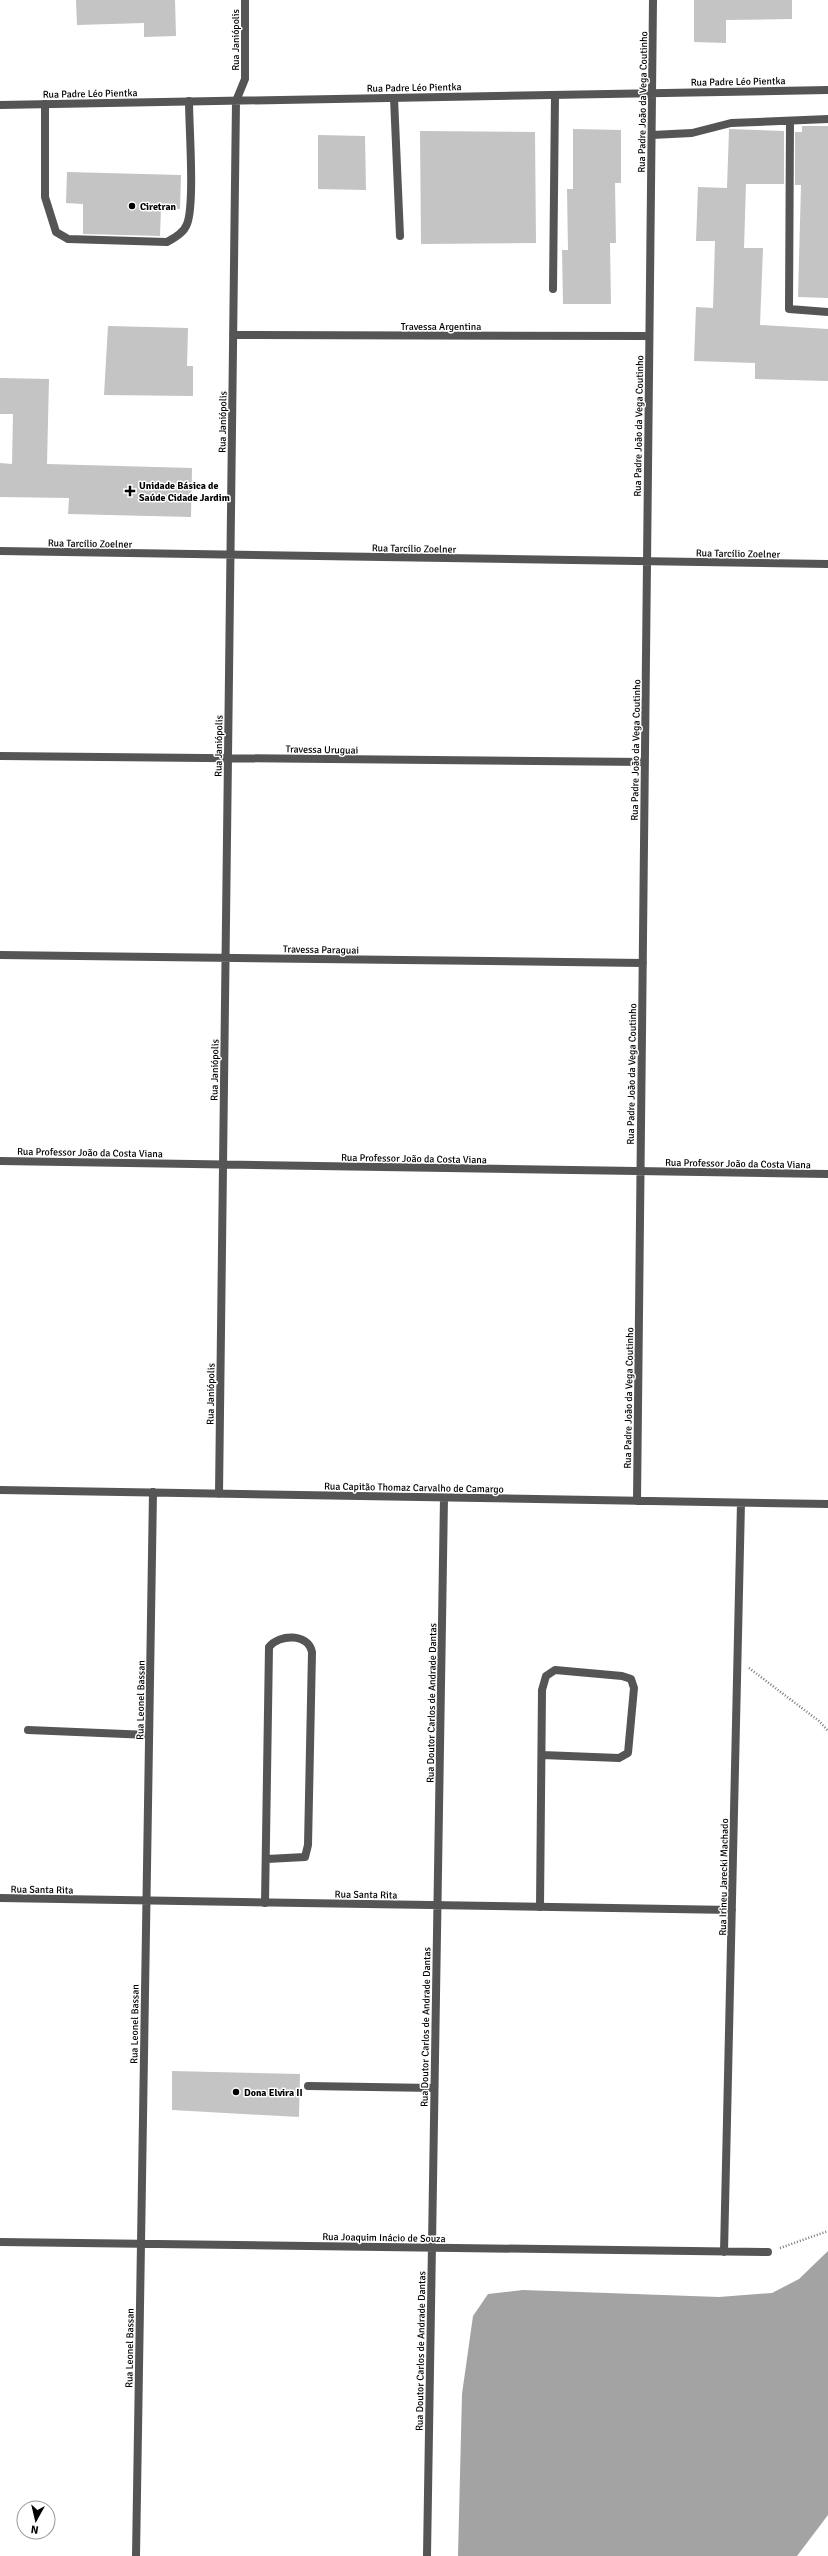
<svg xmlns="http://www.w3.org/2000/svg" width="828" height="2556" viewBox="0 0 828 2556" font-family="Signika,sans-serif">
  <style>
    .water { fill: #a3a3a3 }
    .building { fill: #c4c4c4 }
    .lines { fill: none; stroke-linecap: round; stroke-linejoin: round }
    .path { stroke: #777; stroke-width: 2.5; stroke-dasharray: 1 2; stroke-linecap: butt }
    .service { stroke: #555; stroke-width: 8 }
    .minor { stroke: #555; stroke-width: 8 }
    .poi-dot { fill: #000; stroke: #fff; stroke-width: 1.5 }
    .labels { text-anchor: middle; stroke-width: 3; stroke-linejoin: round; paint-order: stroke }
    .street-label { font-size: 10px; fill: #000; stroke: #fff }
    .poi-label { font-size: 10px; font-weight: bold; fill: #000; stroke: #fff; text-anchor: start }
  </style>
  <rect width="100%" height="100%" fill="#fff"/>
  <path class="water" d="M828 2251V2515L797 2556H458L462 2394 473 2316 488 2294 523 2290 719 2297 772 2293 799 2279Z"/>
  <path class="building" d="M76 0H175L176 36 144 37V23L77 25Z
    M694 0H792V19L726 20V43L694 42Z
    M802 126H828V298L798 297 801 185H795V132H802Z
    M573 129 621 130V183H615L616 243H610L611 304H563L562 250H568L567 189H573Z
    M729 129 784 131V184H746L744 248H763L760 325 828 329V381L755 379V363L694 361 696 307 713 308 715 241H696L698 187 727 188Z
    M420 131 535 132 536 243 421 244Z
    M318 135 365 136 366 190 318 189Z
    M67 172 181 175 180 209 161 208 160 236 83 234V204L66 203Z
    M108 326 188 328 187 366H193V396L104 395Z
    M0 378 49 379 47 464 192 468 191 517 68 514 69 498 0 497V463L12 464 13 414H0Z
    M172 2071 300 2074 299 2117 172 2110Z"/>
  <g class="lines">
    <path class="path" d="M749 1668 819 1721 828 1731
      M780 2248 828 2231"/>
    <path class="service" d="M394 98 400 236
      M45 104V197L56 232 68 239 167 242C174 238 184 233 187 224 195 204 189 127 189 101
      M790 121 789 309 828 312
      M652 135 692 133 731 123 828 119
      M553 289 555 95
      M28 1730 149 1735
      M265 1903 269 1647C279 1634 308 1633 312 1652L308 1845 305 1857 267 1859
      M540 1907 542 1690 546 1676 555 1670 622 1676 631 1679 634 1688 628 1753 619 1758 542 1755
      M308 2086 434 2088"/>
    <path class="minor" d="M0 105 828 90
      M233 335 649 336
      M0 551 828 564
      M0 756 645 762
      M0 955 643 963
      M0 1161 828 1174
      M0 1490 828 1504
      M219 1494 236 101 245 79V0
      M637 1501 653 0
      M0 1898 732 1910
      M0 2242 768 2252
      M724 2252 741 1503
      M136 2556 153 1492
      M427 2556 444 1498"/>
  </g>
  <g class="poi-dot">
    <circle cx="132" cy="206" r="4"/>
    <path d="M128 485h4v4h4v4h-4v4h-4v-4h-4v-4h4z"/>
    <circle cx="236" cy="2092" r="4"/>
  </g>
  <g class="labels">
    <g class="street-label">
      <text transform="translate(235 40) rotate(-90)" y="4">Rua Janiópolis</text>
      <text transform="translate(738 81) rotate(-1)" y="4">Rua Padre Léo Pientka</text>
      <text transform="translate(414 87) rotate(-1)" y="4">Rua Padre Léo Pientka</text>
      <text transform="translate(90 93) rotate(-1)" y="4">Rua Padre Léo Pientka</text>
      <text transform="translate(642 102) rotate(-89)" y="4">Rua Padre João da Vega Coutinho</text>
      <text x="441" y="330">Travessa Argentina</text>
      <text transform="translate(222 422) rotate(-89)" y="4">Rua Janiópolis</text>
      <text transform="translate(638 426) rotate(-89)" y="4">Rua Padre João da Vega Coutinho</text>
      <text transform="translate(90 543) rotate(1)" y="4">Rua Tarcílio Zoelner</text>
      <text transform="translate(414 548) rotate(1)" y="4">Rua Tarcílio Zoelner</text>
      <text transform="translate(738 553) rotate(1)" y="4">Rua Tarcílio Zoelner</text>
      <text transform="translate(218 746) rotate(-89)" y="4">Rua Janiópolis</text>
      <text transform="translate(322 749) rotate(1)" y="4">Travessa Uruguai</text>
      <text transform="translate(635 750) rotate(-89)" y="4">Rua Padre João da Vega Coutinho</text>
      <text transform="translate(321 949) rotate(1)" y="4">Travessa Paraguai</text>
      <text transform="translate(214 1070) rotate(-89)" y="4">Rua Janiópolis</text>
      <text transform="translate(631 1074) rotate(-89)" y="4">Rua Padre João da Vega Coutinho</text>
      <text transform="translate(90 1152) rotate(1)" y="4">Rua Professor João da Costa Viana</text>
      <text transform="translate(414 1158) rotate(1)" y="4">Rua Professor João da Costa Viana</text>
      <text transform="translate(738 1163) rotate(1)" y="4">Rua Professor João da Costa Viana</text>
      <text transform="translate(210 1394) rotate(-89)" y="4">Rua Janiópolis</text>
      <text transform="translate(628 1398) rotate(-89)" y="4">Rua Padre João da Vega Coutinho</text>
      <text transform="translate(414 1487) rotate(1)" y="4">Rua Capitão Thomaz Carvalho de Camargo</text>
      <text transform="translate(140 1700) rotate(-89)" y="4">Rua Leonel Bassan</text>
      <text transform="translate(431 1703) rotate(-89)" y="4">Rua Doutor Carlos de Andrade Dantas</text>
      <text transform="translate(723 1877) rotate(-89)" y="4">Rua Irineu Jarecki Machado</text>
      <text transform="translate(42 1889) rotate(1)" y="4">Rua Santa Rita</text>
      <text transform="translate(366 1894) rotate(1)" y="4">Rua Santa Rita</text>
      <text transform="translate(134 2024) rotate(-89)" y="4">Rua Leonel Bassan</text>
      <text transform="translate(425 2027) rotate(-89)" y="4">Rua Doutor Carlos de Andrade Dantas</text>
      <text transform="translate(384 2237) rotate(1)" y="4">Rua Joaquim Inácio de Souza</text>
      <text transform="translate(129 2348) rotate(-89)" y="4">Rua Leonel Bassan</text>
      <text transform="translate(420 2351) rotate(-89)" y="4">Rua Doutor Carlos de Andrade Dantas</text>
    </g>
    <g class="poi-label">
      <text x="140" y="210">Ciretran</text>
      <text x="139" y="489">Unidade Básica de<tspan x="139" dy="12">Saúde Cidade Jardim</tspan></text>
      <text x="244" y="2096">Dona Elvira II</text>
    </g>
  </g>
  <g transform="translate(36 2520) rotate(188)"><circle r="19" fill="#ffffff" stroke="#999999"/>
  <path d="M0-3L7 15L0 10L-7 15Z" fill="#000000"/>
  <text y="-6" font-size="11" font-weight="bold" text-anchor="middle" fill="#000000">N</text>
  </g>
</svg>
